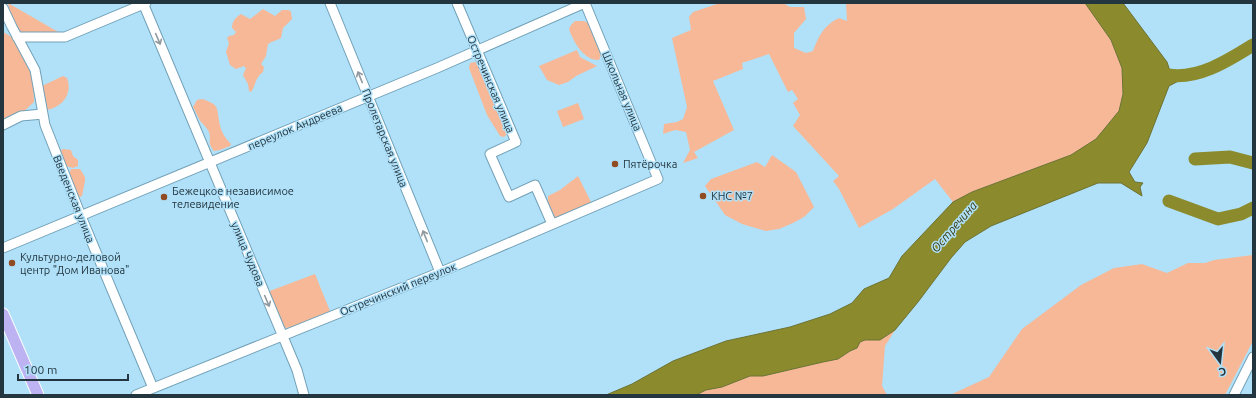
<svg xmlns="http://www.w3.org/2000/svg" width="1256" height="398" viewBox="0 0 1256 398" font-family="Ubuntu,sans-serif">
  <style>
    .green { fill: #f7b897 }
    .water { fill: #8b8b2d; stroke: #6c7232 }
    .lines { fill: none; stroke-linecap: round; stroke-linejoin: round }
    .river { stroke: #8b8b2d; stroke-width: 13 }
    .minor-casing { stroke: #72a1b7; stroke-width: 11 }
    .major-casing { stroke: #fff; stroke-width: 13 }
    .minor { stroke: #fff; stroke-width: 9 }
    .major { stroke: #bdb3f2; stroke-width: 11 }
    .oneway { stroke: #919a9f }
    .poi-dot { fill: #904b21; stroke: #b0e1f9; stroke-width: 1.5 }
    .labels { text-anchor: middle; stroke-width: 3; stroke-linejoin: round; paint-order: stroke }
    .street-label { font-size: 11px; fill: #23363f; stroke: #b0e1f9 }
    .poi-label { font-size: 11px; fill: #23363f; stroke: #b0e1f9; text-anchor: start }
    .water-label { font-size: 12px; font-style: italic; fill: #3a3a13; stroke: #b0e1f9 }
  </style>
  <rect width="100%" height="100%" fill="#b0e1f9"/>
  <path class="green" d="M8 3 60 33 25 34C13 29 10 15 8 3Z
    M720 3H783L790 7H804L806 19 794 33V48L806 53 813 51C819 36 823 26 839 18L847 21 846 3H1085L1111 40 1122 68 1123 94 1119 111 1096 139 1071 155 972 192 953 202 935 179 893 209 859 228 839 189 833 181 839 176 793 126 800 115 793 103 798 99 792 90 788 92 769 54 742 63 743 69 713 81 734 130 694 152 698 158 683 163 690 150 686 132 675 130 663 134 664 124 677 122 683 119 687 107 672 38 691 30 689 17 693 12Z
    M263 9 275 16 282 10H289L291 12 292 19 283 28 281 38C276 41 272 41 268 44L266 56 261 64 264 67 263 72C254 79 256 86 251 92L249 91 248 84 243 75 246 68 244 66 236 69 230 65 226 52 229 43 227 38 229 36 234 35 236 32 232 28C232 21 236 17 241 14L250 19Z
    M575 21H584L588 23 601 55 599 60C584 61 573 41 569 29L571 25Z
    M3 32 15 39 28 60 33 79 34 102 21 114 3 123Z
    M577 50 580 57 597 66 576 76 568 82 559 85 547 80 539 66Z
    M475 62 480 64 495 104C497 112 504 117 503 126L507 130V134L504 137 500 136 487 115 469 68 470 63Z
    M63 76 67 78C73 94 62 108 46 110L42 86Z
    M202 99C221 105 216 108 220 125 221 132 226 139 231 144L230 146 220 150 214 151C206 141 212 141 209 132 207 128 204 125 201 122 198 118 196 112 193 107L197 100Z
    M578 103 584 119 563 127 557 111Z
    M63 149 71 150 73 156 78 160V166L73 168 65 166 60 151Z
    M772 155 796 172 814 207 804 217 793 223 779 229 766 231 742 224 725 215 705 186 711 179 757 162 765 167Z
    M71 169H80L85 177V181L82 196 80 197C73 191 67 177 71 169Z
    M578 176 591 202 588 207 553 219 548 211V196L560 190Z
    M1253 255V341L1225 395H950L989 377 1022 329 1081 285 1114 268 1142 264 1167 273 1188 263H1205L1214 260Z
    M315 274 330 311 292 327 285 328 280 324 267 292Z
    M895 330 885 346 882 386 887 395H696L706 390 722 387 750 376H763L823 362 838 359 850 351 857 348 860 342 865 340H880Z"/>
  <path class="water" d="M1085 3H1123L1167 62 1170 71 1184 72 1186 77 1169 86 1147 143 1129 172 1135 182 1143 183 1140 187 1142 196 1121 183H1098L991 226 965 242 951 258 918 302 895 330 880 340H865L860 342 857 348 850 351 838 359 823 362 763 376H750L722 387 706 390 696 395H606L632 384 673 361 726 341 790 327 830 314 852 303 864 289 889 278 902 256 953 202 972 192 1071 155 1096 139 1119 111 1123 94 1122 68 1111 40Z"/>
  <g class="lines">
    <path class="river" d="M1168 75C1198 80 1229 60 1253 45
      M1195 159 1230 157 1253 163
      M1169 201 1218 219 1241 214 1253 208"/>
    <g class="minor-casing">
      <path id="minor" d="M143 3 297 370 304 395
        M330 3 440 272
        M457 3 516 142 490 154 509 197 535 185 552 224
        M3 8 12 27 35 70 45 125 83 221 153 388
        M17 37H65L146 3
        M3 125 21 116 43 114
        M3 248 437 68 585 3
        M136 395 448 269 658 179 585 3
        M1234 395 1253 357"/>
    </g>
    <g class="major-casing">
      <path id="major" d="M3 314 38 395"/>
    </g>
    <use href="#minor" class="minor"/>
    <use href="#major" class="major"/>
  </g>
  <defs><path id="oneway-shaft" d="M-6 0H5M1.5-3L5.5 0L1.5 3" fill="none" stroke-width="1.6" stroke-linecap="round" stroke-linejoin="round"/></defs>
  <g class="oneway">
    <use href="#oneway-shaft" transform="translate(158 39) rotate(67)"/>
    <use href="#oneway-shaft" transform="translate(360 77) rotate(-112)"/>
    <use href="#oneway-shaft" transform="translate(425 236) rotate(-112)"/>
    <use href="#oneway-shaft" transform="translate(267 301) rotate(67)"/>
  </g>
  <g class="poi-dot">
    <circle cx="615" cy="164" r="4"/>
    <circle cx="703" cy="196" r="4"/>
    <circle cx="164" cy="197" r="4"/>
    <circle cx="12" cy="263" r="4"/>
  </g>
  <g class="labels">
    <g class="street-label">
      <text transform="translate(491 84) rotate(67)" y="4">Остречинская улица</text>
      <text transform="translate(622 91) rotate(67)" y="4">Школьная улица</text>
      <text transform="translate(295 127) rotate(-23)" y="4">переулок Андреева</text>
      <text transform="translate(385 138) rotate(68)" y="4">Пролетарская улица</text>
      <text transform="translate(74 199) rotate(68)" y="4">Введенская улица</text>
      <text transform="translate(248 254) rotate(67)" y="4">улица Чудова</text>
      <text transform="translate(398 289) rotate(-22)" y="4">Остречинский переулок</text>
    </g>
    <g class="poi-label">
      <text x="623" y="168">Пятёрочка</text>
      <text x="172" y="195">Бежецкое независимое<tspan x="172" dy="13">телевидение</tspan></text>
      <text x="711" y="200">КНС №7</text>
      <text x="20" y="261">Культурно-деловой<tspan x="20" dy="13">центр "Дом Иванова"</tspan></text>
    </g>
    <g class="water-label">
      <text transform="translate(954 227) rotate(-49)" y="4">Остречина</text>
    </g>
  </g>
  <rect width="1256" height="398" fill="none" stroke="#23363f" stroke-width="8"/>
  <g transform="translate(1220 362) rotate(165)" stroke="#b0e1f9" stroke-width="3" paint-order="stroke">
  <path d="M0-3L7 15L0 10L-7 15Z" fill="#23363f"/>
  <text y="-6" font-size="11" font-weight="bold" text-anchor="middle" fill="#23363f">С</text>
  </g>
  <path d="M18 374v6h110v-6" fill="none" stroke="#23363f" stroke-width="2"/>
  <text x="24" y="374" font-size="12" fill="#23363f" stroke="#b0e1f9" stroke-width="3" paint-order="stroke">100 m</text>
</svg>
